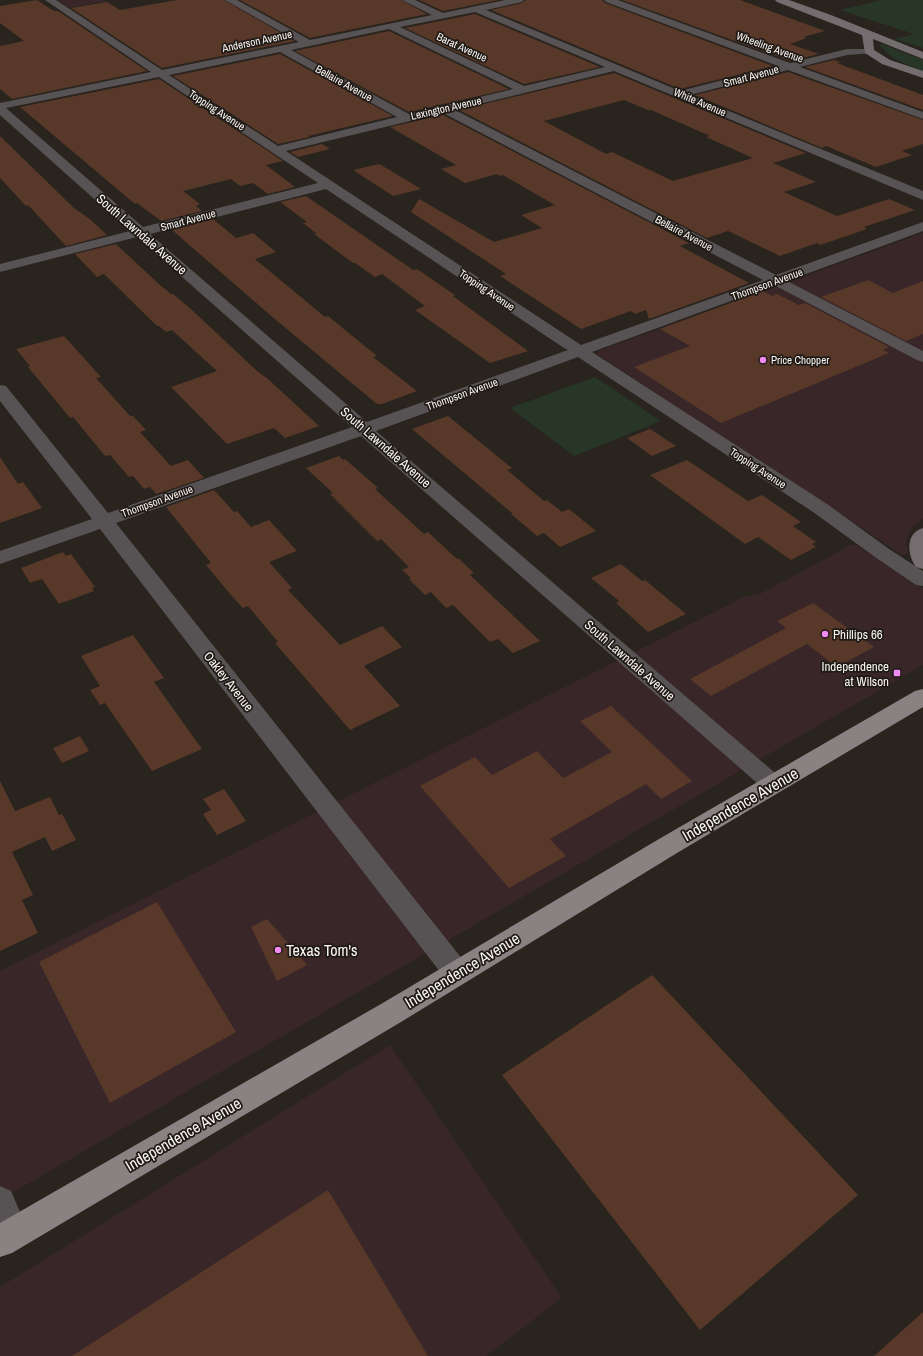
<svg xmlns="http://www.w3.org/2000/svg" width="923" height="1356" viewBox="0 0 923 1356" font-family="'Archivo Narrow',sans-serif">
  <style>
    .commercial { fill: #392628 }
    .green { fill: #273626 }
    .building { fill: #583828; fill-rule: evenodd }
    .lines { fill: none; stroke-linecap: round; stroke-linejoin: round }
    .street { fill: #575354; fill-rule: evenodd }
    .secondary { fill: #746d6f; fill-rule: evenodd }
    .primary { fill: #8a8183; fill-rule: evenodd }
    .poi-dot { fill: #f28af3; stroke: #1f1a15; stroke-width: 1.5 }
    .labels { text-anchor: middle; stroke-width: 3.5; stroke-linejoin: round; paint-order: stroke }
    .far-street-label { font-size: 11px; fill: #f8f4f1; stroke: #1f1a15 }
    .far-poi-label { font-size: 11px; fill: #f8f4f1; stroke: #1f1a15; text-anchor: start }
    .street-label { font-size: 13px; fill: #f8f4f1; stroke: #1f1a15 }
    .poi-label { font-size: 13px; fill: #f8f4f1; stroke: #1f1a15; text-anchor: start }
    .near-street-label { font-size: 16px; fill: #f8f4f1; stroke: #1f1a15 }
    .near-poi-label { font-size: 16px; fill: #f8f4f1; stroke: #1f1a15; text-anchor: start }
  </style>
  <rect width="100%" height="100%" fill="#29241e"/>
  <path class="commercial" d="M58 0H104L106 1 69 8Z
    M923 233V519L913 527 906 541 908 552 906 555 901 554 598 355 597 352 601 350Z
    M851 545H857L923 588V665L0 1200V971L746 596 758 595Z
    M390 1045 562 1298 486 1356H0V1287Z"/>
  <path class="green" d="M881 0H923V48L895 39 914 34 840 10Z
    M882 44 923 60V72L893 58 879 45Z
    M595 377 661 421 574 456 510 408Z"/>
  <path class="building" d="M37 0 54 11H58L147 71 12 99 0 89V46L24 41 0 23V6Z
    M177 0H224L295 41 162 68 71 8 107 2 120 10Z
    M240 0H401L427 14 310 38Z
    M419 0H498L443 11Z
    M526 0H602L605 3 773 66 680 89 491 10 522 3Z
    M622 0H740L825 31 803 37 807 38 790 44 819 54 790 61Z
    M475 14 600 67 524 84 405 28Z
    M389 31 509 89 409 112 295 51Z
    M280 54 393 116 308 136 310 137 278 144 173 76Z
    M834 60 841 62 837 63 923 95V110L805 67Z
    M788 72 923 120V144L902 151 912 155 876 167 826 146 822 148 695 95Z
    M614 73 806 153 773 163 816 182 784 192 837 216 889 199 915 210 864 227 867 229 847 236 820 245 817 243 780 256 728 231 707 238 459 110ZM624 100 648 110H651L710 136 706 137 753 158 673 181 612 152 606 154 544 121Z
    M159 79 283 161 266 165 295 187 268 194 253 183 240 186 231 179 183 191 200 204 196 206 202 211 161 221 137 203 135 204 20 107Z
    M443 115 689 243 680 246 749 283 649 319 646 310 635 314 631 311 581 329 500 276 506 274 411 212 419 199 494 242 542 228 521 215 555 205 503 175 500 176 497 174 465 183 441 169 456 165 390 127Z
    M0 136 74 208 91 220 107 235 66 246 28 205 26 206 0 178Z
    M322 144 330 149 298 157 290 152Z
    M379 164 388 169 421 189 393 196 353 170Z
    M306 196 413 270 417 269 455 295 453 296 528 351 490 363 415 310 425 306 382 274 375 277 355 263H353L314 234H317L303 223 307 222 280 202Z
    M213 219 236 238 253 233 276 252 255 259 325 317 328 316 377 356 373 357 417 391 382 404H377L270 315 172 230Z
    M116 244 160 285 171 294H173L191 309 257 371 268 379 319 426 285 438 274 428 227 444 171 387 217 371 172 330 166 332 159 326H157L104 274 97 277 75 254Z
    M868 280 893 293 923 281V334L906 341 821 297Z
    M763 291 772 296 777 294 799 305 805 303 889 347 883 350 889 353 721 423 634 367 690 346 660 329Z
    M64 336 101 377 96 378 130 416H133L146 430 140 432 171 466 188 460 204 478 156 494 150 487 144 489 133 476 129 477 110 455 105 456 73 417 70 418 28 367 30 366 16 349Z
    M448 416 512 468 507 470 544 501 547 500 562 512 569 509 596 531 560 547 544 533 537 536 511 514H513L412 429Z
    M650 429 676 446 652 456 627 438Z
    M339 456 343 460 345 459 378 488 375 489 424 534 428 532 457 559 458 558 474 573 470 575 540 641 513 653 498 639 490 642 453 605 446 608 431 592 425 595 409 579 411 578 402 570 409 567 381 539 377 541 330 494 333 493 306 468Z
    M0 457 18 484 23 482 42 508 0 523Z
    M687 460 748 501 762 495 781 508 801 522 793 526 816 542 812 544 816 547 791 560 758 537 745 544 650 475Z
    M214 490 234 512 237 511 251 527 269 520 297 551 269 562 292 588 288 590 340 645 382 626 402 647 364 666 400 706 350 730 275 643 278 642 248 606 243 608 230 594 206 565 211 563 166 507Z
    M63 552 66 556 71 554 95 587 92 588 94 591 59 604 42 579 30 583 21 568Z
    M621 564 642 581 645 580 686 614 648 632 616 603 619 601 591 578Z
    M813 603 874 647 837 667 807 644 711 696 690 679 786 628 777 621Z
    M133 635 164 678 154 682 202 749 152 771 105 703 100 705 90 690 100 686 81 656Z
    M611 706 692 781 661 799 646 784 550 839 566 856 509 888 420 786 475 757 492 775 537 751 563 778 612 752 580 721Z
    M80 736 89 751 62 763 53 748Z
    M0 781 15 811 50 797 59 815 62 814 76 840 52 851 45 837 12 852 33 895 22 900 38 933 0 951Z
    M224 789 246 821 217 835 203 814 211 810 203 799Z
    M157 902 236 1032 110 1103 39 962Z
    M267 919 307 965 277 981 251 927Z
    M652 975 858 1195 700 1330 502 1075Z
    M328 1190 428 1356H72Z
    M923 1312V1356H874Z"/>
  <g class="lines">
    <path class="street" d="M45 0H56L162 70 299 42 225 0H237L310 40 432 15 402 0H415L443 13 505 0H524L522 2 486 10 680 91 778 66 606 2 604 0H618L790 63 847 49H873L874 51 873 53 847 55 800 67 923 112V119L788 70 690 95 923 191V200L614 71 455 110 776 275 923 222V231L787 281 923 351V362L917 360 774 285 592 352 827 504 889 549 923 571V586L916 585 875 557 813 512 578 357 376 431 781 778 785 784 781 790 773 793 765 790 361 436 116 523 467 965 471 973 467 981 457 985 447 981 100 529 0 564V551L92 519 0 401V385L6 386 108 513 352 427 137 237 0 272V264L130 231 0 115V103L151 72ZM475 12 605 67 524 86 400 27ZM389 29 513 89 409 114 291 50ZM280 52 397 117 278 146 169 75ZM159 77 318 183 143 227 6 108ZM443 113 763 280 581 345 286 151ZM326 189 564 348 568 350 367 422 150 234Z
      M0 1186 11 1191 29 1233 24 1244 13 1249 2 1244 0 1241Z"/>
    <path class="secondary" d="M775 0H789L831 15 923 52V59L873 39 874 50 890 60 923 71V78L882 64 865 53 862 35 777 2Z
      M923 528V569L916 567C907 555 905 533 923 528Z"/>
    <path class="primary" d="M923 689V707L677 853 401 1022 12 1253 0 1257V1223L381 1004 659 839 915 691Z"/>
  </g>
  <g class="poi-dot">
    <circle cx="763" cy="360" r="4"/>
    <circle cx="825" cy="634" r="4"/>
    <rect x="893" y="669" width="8" height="8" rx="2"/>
    <circle cx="278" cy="950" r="4"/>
  </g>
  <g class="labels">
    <g class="far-street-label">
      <text transform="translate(257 41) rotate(-12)" y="4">Anderson Avenue</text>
      <text transform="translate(462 47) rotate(25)" y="4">Barat Avenue</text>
      <text transform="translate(770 47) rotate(20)" y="4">Wheeling Avenue</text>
      <text transform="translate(751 76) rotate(-15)" y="4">Smart Avenue</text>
      <text transform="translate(344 83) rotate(29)" y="4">Bellaire Avenue</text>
      <text transform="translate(700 102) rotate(23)" y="4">White Avenue</text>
      <text transform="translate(446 108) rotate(-13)" y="4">Lexington Avenue</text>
      <text transform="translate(217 110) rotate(33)" y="4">Topping Avenue</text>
      <text transform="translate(188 220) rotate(-15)" y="4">Smart Avenue</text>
      <text transform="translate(684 233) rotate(28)" y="4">Bellaire Avenue</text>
      <text transform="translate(767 284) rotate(-20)" y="4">Thompson Avenue</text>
      <text transform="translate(487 290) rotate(34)" y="4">Topping Avenue</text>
      <text transform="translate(462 394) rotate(-20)" y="4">Thompson Avenue</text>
      <text transform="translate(758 468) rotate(33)" y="4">Topping Avenue</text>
      <text transform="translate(157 501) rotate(-20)" y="4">Thompson Avenue</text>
    </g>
    <g class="far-poi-label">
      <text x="771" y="364">Price Chopper</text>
    </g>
    <g class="street-label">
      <text transform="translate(142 234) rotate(41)" y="5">South Lawndale Avenue</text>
      <text transform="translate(386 447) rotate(41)" y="5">South Lawndale Avenue</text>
      <text transform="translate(630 660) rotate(41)" y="5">South Lawndale Avenue</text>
      <text transform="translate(229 681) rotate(52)" y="5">Oakley Avenue</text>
    </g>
    <g class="poi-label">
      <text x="833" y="639">Phillips 66</text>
      <text x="889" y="671" text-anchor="end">Independence<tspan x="889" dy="15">at Wilson</tspan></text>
    </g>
    <g class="near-street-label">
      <text transform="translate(740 804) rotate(-30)" y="6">Independence Avenue</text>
      <text transform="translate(462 970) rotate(-31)" y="6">Independence Avenue</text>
      <text transform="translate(183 1134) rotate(-30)" y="6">Independence Avenue</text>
    </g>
    <g class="near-poi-label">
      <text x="286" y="956">Texas Tom's</text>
    </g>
  </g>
</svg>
